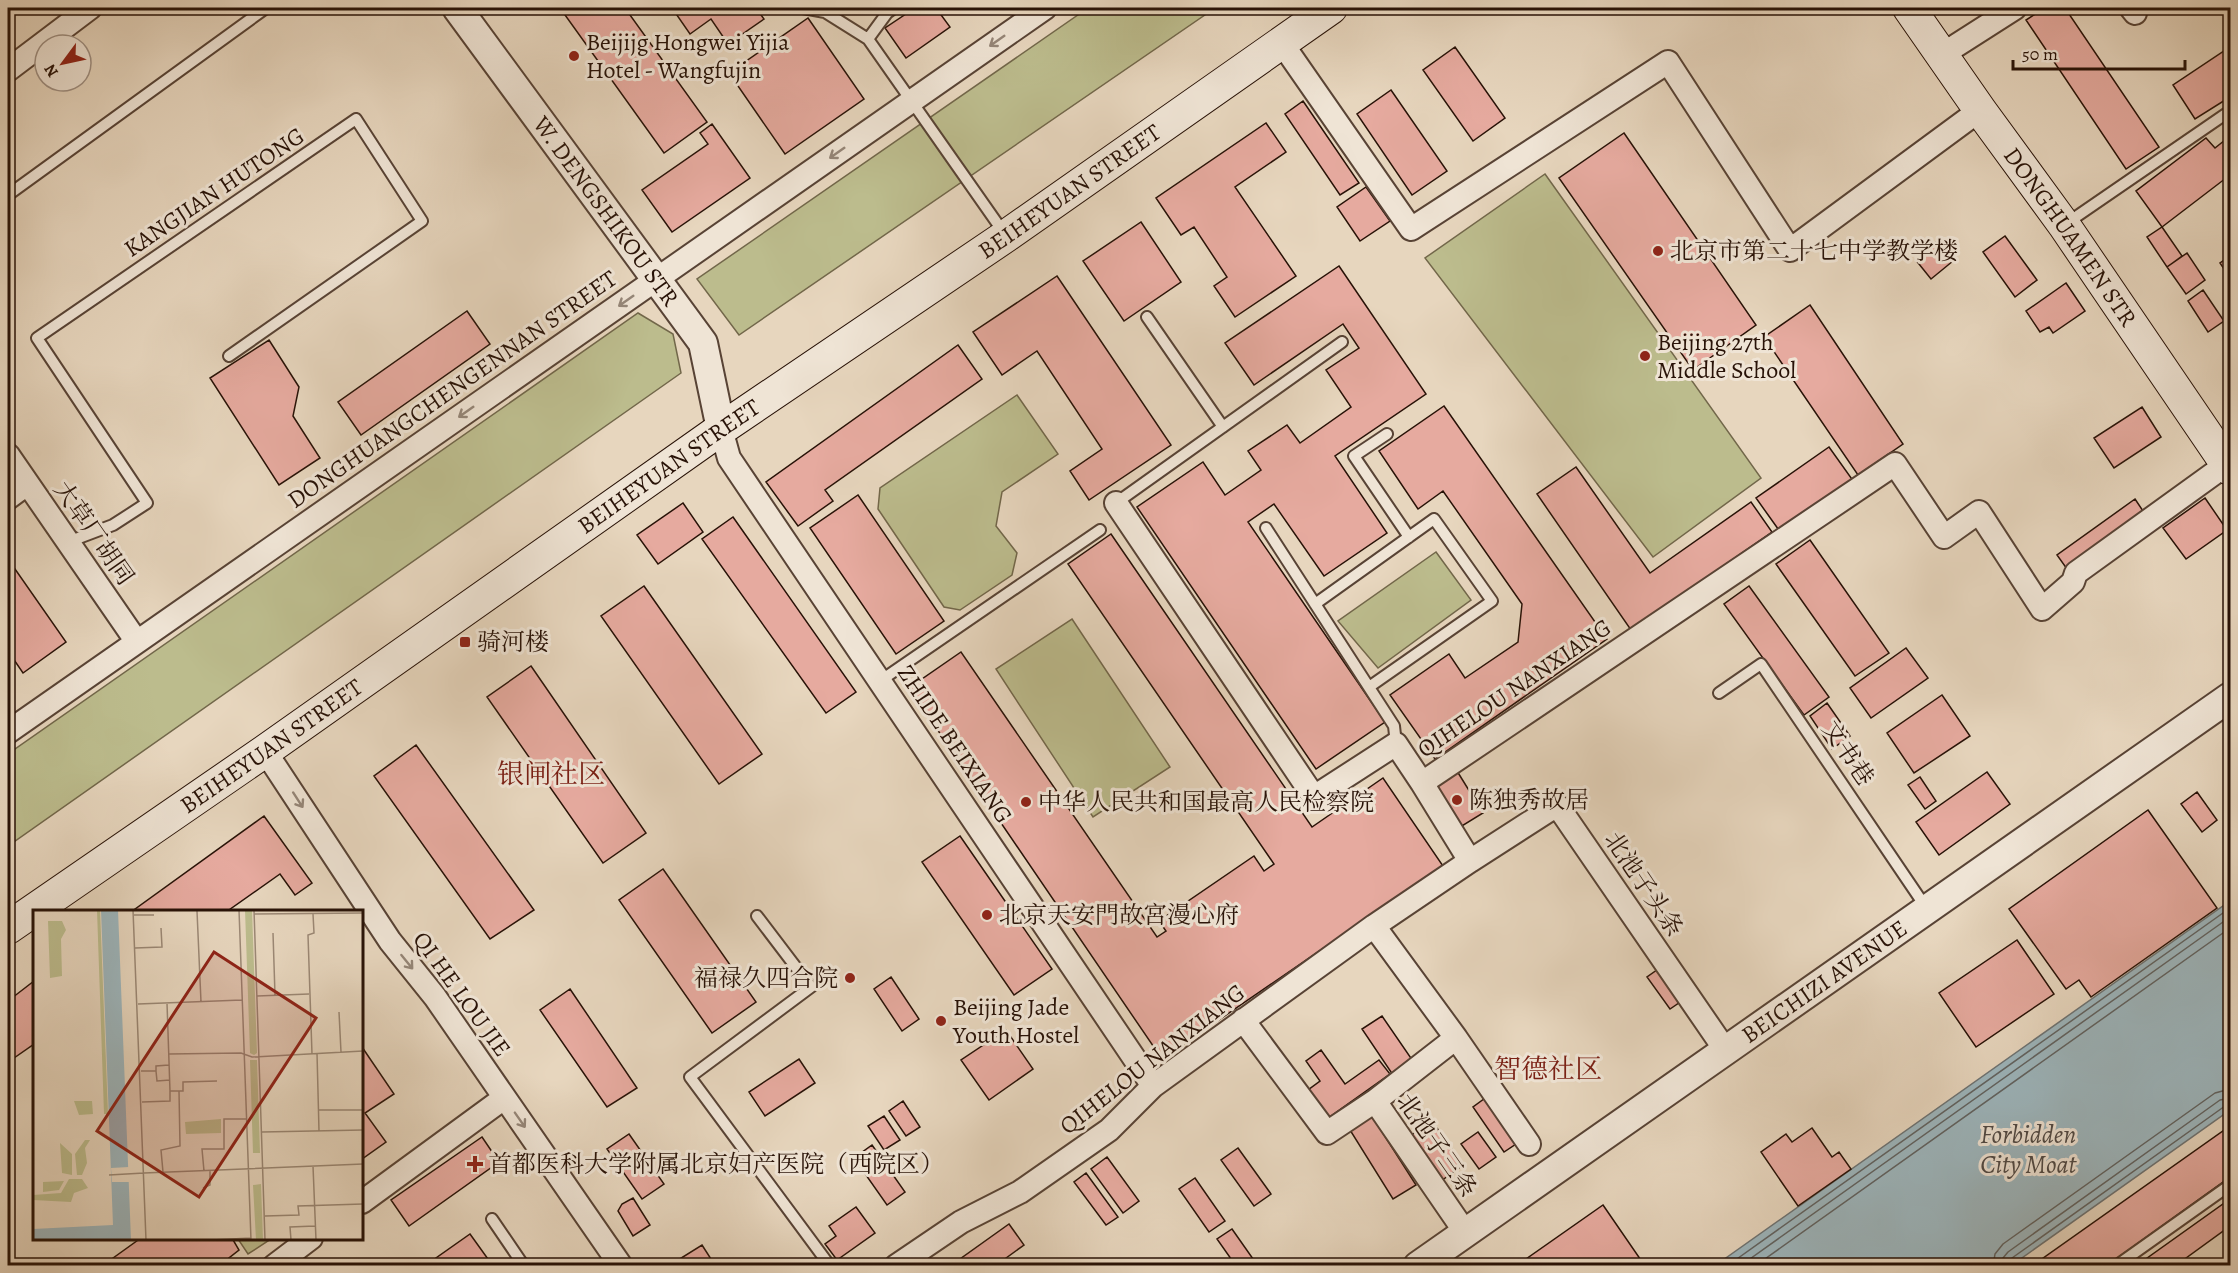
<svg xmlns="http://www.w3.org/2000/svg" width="2238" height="1273" viewBox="0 0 2238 1273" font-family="Alegreya,'Noto Serif SC',serif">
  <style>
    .green { fill: #bcbc8d; stroke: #72674a; stroke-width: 1.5 }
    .water { fill: #9db6bd; stroke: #6e7474; stroke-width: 1.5 }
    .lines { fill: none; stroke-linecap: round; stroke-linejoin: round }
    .shore { stroke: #626462; stroke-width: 1.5 }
    .building { fill: #e6aa9f; stroke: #281207; stroke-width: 1.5 }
    .service-casing { stroke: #584335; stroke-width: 14 }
    .minor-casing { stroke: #584335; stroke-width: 26 }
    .tertiary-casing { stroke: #584335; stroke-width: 32 }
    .secondary-casing { stroke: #281207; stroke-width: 34 }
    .service { stroke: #efe4d5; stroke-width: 10 }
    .minor { stroke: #efe4d5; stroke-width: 22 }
    .tertiary { stroke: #efe4d5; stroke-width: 28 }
    .secondary { stroke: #efe4d5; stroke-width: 32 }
    .oneway { stroke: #958678 }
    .poi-dot { fill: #8f2418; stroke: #efe4d5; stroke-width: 2 }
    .labels { text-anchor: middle; stroke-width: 6; stroke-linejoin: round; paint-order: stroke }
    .poi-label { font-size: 24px; fill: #281207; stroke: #efe4d5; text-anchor: start }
    .street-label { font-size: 24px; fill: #281207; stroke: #efe4d5 }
    .water-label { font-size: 26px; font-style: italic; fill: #514b47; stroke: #efe4d5 }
    .quarter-label { font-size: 27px; fill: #7a1f14; stroke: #efe4d5 }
    .inset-road { fill: none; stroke: #9b8875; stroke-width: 1.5 }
    .view { fill: #8f2418; fill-opacity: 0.15; stroke: #8f2418; stroke-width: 3 }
    .inset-edge { fill: none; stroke: #281207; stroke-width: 3 }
  </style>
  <rect width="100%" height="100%" fill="#e7d6be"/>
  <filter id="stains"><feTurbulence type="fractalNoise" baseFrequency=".00333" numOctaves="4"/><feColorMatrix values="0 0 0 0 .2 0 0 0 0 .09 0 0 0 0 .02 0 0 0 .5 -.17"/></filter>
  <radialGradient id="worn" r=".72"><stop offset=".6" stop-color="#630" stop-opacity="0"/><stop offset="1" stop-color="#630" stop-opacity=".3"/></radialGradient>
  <path class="green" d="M1088 8H1215L739 335 697 279Z
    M1545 174 1761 478 1653 557 1425 258Z
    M638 313 673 334 681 373 8 846V754Z
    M1017 395 1058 454 1002 492 996 526 1017 553 1012 575 960 610 944 607 878 509 880 488Z
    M1436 552 1471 600 1378 668 1338 621Z
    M1072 619 1170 767 1093 817 996 669Z
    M238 1239H271L248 1254Z"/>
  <path class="water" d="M2230 901V1110L2012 1265H1716Z"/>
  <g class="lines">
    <path class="shore" d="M1727 1266 2230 908
      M1740 1266 2230 917
      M1755 1266 2230 928
      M1993 1266 1995 1254 2003 1244 2215 1093 2230 1089
      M2002 1266 2003 1258 2008 1252 2220 1100 2230 1098
      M2009 1266 2012 1258 2225 1106 2230 1105"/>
  </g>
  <path class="building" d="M560 8H625L707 122 664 153Z
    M672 8H756L764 19 728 44 711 19 690 34Z
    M915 8H936L950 27 906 58 885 28Z
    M2045 8H2065L2159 147 2126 169 2026 20Z
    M808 18 864 99 785 154 729 73Z
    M1455 47 1505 118 1473 141 1423 70Z
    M2230 47V97L2195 119 2173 85Z
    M1391 90 1447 171 1412 195 1357 114Z
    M1303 101 1359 183 1340 195 1285 114Z
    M1266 123 1286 152 1235 187 1296 276 1235 317 1214 286 1227 277 1194 227 1181 235 1156 198Z
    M712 124 750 178 672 232 642 190 708 144 700 133Z
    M1624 133 1756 325 1693 370 1559 178Z
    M2230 136V175L2162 227 2136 191 2206 138 2215 148Z
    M1366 187 1390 221 1360 241 1337 207Z
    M1141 222 1181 282 1124 321 1083 261Z
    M2162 227 2182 256 2167 267 2147 237Z
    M2005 236 2037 280 2015 297 1983 252Z
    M1937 241 1953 261 1931 279 1915 259Z
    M2187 253 2205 280 2186 294 2167 267Z
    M2230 256V278L2220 263Z
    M1339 266 1426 394 1335 456 1387 533 1324 576 1274 504 1248 522 1385 722 1316 769 1137 507 1203 462 1225 495 1261 470 1248 451 1287 425 1300 443 1351 407 1326 370 1359 348 1343 324 1254 385 1225 343Z
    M1057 276 1171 445 1089 500 1070 471 1102 449 1037 351 1002 375 973 332Z
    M2066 283 2085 311 2053 333 2049 327 2040 332 2026 311Z
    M2203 290 2224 321 2208 332 2188 301Z
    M1810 305 1903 444 1858 475 1764 337Z
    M467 311 490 344 361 435 338 402Z
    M269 340 299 387 293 416 320 458 279 485 210 378Z
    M958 345 982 379 825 490 833 501 798 526 766 482Z
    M1444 406 1607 639 1435 759 1390 695 1449 654 1465 678 1518 642 1522 604 1443 491 1418 509 1379 451Z
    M2142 407 2161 437 2114 468 2094 438Z
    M1829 447 1854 482 1781 533 1756 498Z
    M1576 467 1650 573 1751 502 1772 532 1631 630 1537 494Z
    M858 495 944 621 896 654 810 528Z
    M2205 498 2227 530 2186 559 2163 528Z
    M2135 499 2145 514 2067 569 2057 555Z
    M683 503 703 532 658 564 637 535Z
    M733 517 856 692 826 713 702 539Z
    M1111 534 1312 827 1383 778 1443 866 1162 1059 909 688 961 652 1157 937 1166 931 1159 921 1254 856 1264 871 1274 864 1068 564Z
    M1810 540 1889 653 1855 676 1776 564Z
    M8 559 66 642 23 673 8 651Z
    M644 586 762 754 719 784 601 616Z
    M1749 586 1829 697 1804 715 1724 604Z
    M1906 648 1928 678 1871 718 1850 688Z
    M531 666 646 833 603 863 487 697Z
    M1942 695 1970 736 1914 773 1887 733Z
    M1827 703 1850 736 1832 749 1810 716Z
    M416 745 534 910 490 939 374 776Z
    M1457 771 1483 813 1457 829 1432 787Z
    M1987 772 2010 804 1939 855 1916 822Z
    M1920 777 1936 801 1925 809 1908 785Z
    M2197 792 2217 820 2202 832 2181 804Z
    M2148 810 2217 908 2091 997 2079 980 2066 989 2009 909Z
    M264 816 312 883 295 895 280 874 226 912H131Z
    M960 836 1052 969 1014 995 922 862Z
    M663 869 756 1002 712 1033 619 900Z
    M2017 940 2054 994 1976 1047 1939 993Z
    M1664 965 1686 998 1670 1009 1647 977Z
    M891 977 919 1019 902 1031 874 989Z
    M34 981V1044L14 1058 8 1048V1001Z
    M570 989 637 1088 607 1107 540 1010Z
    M1382 1016 1415 1064 1395 1078 1362 1029Z
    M1006 1030 1033 1069 989 1100 961 1060Z
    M362 1047 394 1094 365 1113 386 1142 362 1159Z
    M1321 1050 1345 1084 1379 1060 1390 1074 1328 1118 1308 1090 1320 1081 1306 1061Z
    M799 1059 815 1083 765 1116 749 1092Z
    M1488 1096 1519 1142 1504 1152 1473 1107Z
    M903 1101 920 1127 906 1136 889 1111Z
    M884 1116 900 1140 884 1150 868 1126Z
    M1372 1116 1416 1185 1393 1199 1350 1130Z
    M1432 1121 1463 1165 1441 1181 1410 1136Z
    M2230 1126V1177L2106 1266H2032Z
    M1812 1128 1832 1157 1839 1152 1851 1169 1798 1206 1761 1152 1786 1134 1792 1142Z
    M1478 1132 1496 1157 1479 1169 1461 1144Z
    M629 1134 664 1184 642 1199 607 1149Z
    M482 1137 499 1162 409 1226 391 1200Z
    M872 1145 905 1192 887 1205 854 1158Z
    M1238 1148 1271 1194 1254 1206 1221 1160Z
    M1107 1157 1139 1201 1123 1213 1091 1169Z
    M1086 1173 1118 1217 1106 1225 1074 1182Z
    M1195 1178 1225 1221 1209 1232 1179 1189Z
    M633 1198 650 1225 633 1236 618 1211 622 1204Z
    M2230 1199V1226L2175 1266H2136Z
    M1603 1205 1645 1266H1516Z
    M856 1207 875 1233 837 1260 825 1244 836 1236 829 1226Z
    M1009 1224 1024 1245 995 1266H964L960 1259Z
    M1232 1229 1258 1266H1236L1217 1239Z
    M470 1234 493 1266H441L436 1258Z
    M141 1238H232L239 1250 229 1258 232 1262 226 1266H102Z
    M702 1245 711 1259 700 1266H682L678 1260Z
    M2230 1256V1266H2217Z"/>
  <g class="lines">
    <g class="service-casing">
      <path id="service" d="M803 8 825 12 868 39 1004 233
        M868 39 887 13 894 8
        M8 195 266 8
        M2067 223 2230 111
        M1147 317 1223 427
        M1387 434 1354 456 1409 537
        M1116 503 1342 342
        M1266 528 1394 726 1396 744
        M68 542 113 525 147 503 37 338 356 119 422 221 229 356
        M1315 604 1434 519 1492 601 1369 687
        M880 681 1100 530
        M1719 693 1761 664 1927 909
        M757 916 811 987 690 1077 830 1266
        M492 1219 524 1266
        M2116 1266 2230 1185"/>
    </g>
    <g class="minor-casing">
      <path id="minor" d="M2131 8 2135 13
        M1281 42 1411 229 1668 62 1790 250 1980 110
        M1943 54 2015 8
        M8 70 90 8
        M721 429 729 458 1153 1086
        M8 455 137 642
        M8 498 27 484
        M1116 503 1314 797 1396 744 1422 783
        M8 732 1045 8
        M265 751 390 941 435 997 621 1266
        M1470 861 1557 805 1726 1051
        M1374 926 1456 1038 1375 1101
        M1243 1020 1327 1133 1375 1101 1465 1232
        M1456 1038 1529 1144
        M362 1202 504 1098
        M274 1266 311 1238
        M896 1266 961 1222 1020 1192 1109 1130 1153 1086 1374 926 1470 861 1422 783 1895 464 1944 537 1979 512 2042 609 2073 582 2076 573 2227 464"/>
    </g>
    <g class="tertiary-casing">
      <g id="tertiary">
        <path id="s1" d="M457 8 703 343 721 429"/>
        <path id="s2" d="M1418 1266 2230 697"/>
      </g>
    </g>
    <g class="secondary-casing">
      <g id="secondary">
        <path id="s3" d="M1909 8 1980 110 2064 225 2230 469"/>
        <path id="s4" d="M8 928 265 751 721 429 1006 236 1331 8"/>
      </g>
    </g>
    <use href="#service" class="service"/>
    <use href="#minor" class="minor"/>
    <use href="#tertiary" class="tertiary"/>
    <use href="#secondary" class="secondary"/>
  </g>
  <defs><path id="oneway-shaft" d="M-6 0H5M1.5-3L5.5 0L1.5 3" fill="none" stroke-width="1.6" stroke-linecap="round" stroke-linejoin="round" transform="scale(1.5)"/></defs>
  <g class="oneway">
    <use href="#oneway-shaft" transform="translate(997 41) rotate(145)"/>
    <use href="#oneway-shaft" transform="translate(837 153) rotate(145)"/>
    <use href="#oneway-shaft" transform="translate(626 301) rotate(145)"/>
    <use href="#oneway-shaft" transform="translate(466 412) rotate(145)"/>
    <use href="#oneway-shaft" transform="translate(298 800) rotate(57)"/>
    <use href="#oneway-shaft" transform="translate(407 962) rotate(51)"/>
    <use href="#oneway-shaft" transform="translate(520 1120) rotate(55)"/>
  </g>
  <g class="poi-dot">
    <circle cx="574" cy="56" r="6"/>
    <circle cx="1658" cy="251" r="6"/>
    <circle cx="1645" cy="356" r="6"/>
    <rect x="459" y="636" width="12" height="12" rx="3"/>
    <circle cx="1457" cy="800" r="6"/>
    <circle cx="1026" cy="802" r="6"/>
    <circle cx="987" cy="915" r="6"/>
    <circle cx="850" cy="978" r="6"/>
    <circle cx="941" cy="1021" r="6"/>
    <path d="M472 1155h6v6h6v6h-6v6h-6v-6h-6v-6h6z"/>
  </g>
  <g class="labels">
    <g class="poi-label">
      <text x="586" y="50">Beijijg Hongwei Yijia<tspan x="586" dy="28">Hotel - Wangfujin</tspan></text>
      <text x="1670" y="259">北京市第二十七中学教学楼</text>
      <text x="1657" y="350">Beijing 27th<tspan x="1657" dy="28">Middle School</tspan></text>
      <text x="477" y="650">骑河楼</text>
      <text x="1469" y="808">陈独秀故居</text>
      <text x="1038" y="810">中华人民共和国最高人民检察院</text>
      <text x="999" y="923">北京天安門故宮漫心府</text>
      <text x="838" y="986" text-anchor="end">福禄久四合院</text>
      <text x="953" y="1015">Beijing Jade<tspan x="953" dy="28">Youth Hostel</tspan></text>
      <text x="488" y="1172">首都医科大学附属北京妇产医院（西院区）</text>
    </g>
    <g class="street-label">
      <text dy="8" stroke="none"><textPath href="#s4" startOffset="1292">BEIHEYUAN STREET</textPath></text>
      <text transform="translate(214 192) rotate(-34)" y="8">KANGJIAN HUTONG</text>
      <text dy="8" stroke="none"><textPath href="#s1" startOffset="252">W. DENGSHIKOU STR</textPath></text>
      <text dy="8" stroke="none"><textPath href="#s3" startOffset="280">DONGHUAMEN STR</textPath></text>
      <text transform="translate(452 389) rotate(-35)" y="8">DONGHUANGCHENGENNAN STREET</text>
      <text dy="8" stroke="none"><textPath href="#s4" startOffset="806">BEIHEYUAN STREET</textPath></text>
      <text transform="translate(94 533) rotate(55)" y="8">大草厂胡同</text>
      <text transform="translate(1514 688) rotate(-34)" y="8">QIHELOU NANXIANG</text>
      <text transform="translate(955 744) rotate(56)" y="8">ZHIDE BEIXIANG</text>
      <text dy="8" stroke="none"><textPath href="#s4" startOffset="320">BEIHEYUAN STREET</textPath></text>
      <text transform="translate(1848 753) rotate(56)" y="8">文书巷</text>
      <text transform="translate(1644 884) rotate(56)" y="8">北池子头条</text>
      <text dy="8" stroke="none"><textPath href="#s2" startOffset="496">BEICHIZI AVENUE</textPath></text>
      <text transform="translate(462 994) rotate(54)" y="8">QI HE LOU JIE</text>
      <text transform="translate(1152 1059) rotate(-38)" y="8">QIHELOU NANXIANG</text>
      <text transform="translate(1437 1145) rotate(55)" y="8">北池子三条</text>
    </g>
    <g class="water-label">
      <text x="2028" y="1143">Forbidden<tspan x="2028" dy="30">City Moat</tspan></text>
    </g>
    <g class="quarter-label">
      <text x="551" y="783">银闸社区</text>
      <text x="1548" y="1078">智德社区</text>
    </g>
  </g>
  <g transform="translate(33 910)">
    <rect width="330" height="330" fill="#e7d6be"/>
    <path d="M64 0H67L75 204H71ZM212 0H219L224 143 221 145 217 143ZM15 11H29L33 20 28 29 29 66 17 68ZM217 150H224L227 243H220ZM41 191H59L60 204 46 205ZM188 209V223L153 224 152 212ZM52 230H57L52 238 54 253 49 265H44L42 244ZM27 233 39 244V265L29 263ZM36 269H49L55 278 41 283 38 292 0 290V285L28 283ZM31 271 26 280 10 282V272ZM228 274 230 330H223L220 275Z" fill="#bcbc8d"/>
    <path d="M68 0H85L98 330H0V319L80 315Z" fill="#9db6bd"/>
    <path d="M96 257V272H79L78 258Z" fill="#e7d6be"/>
    <path class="inset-road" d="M100 0 113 330M145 0H178M206 0 218 330M221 0 232 330M164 1 168 92M221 4 330 3M101 5H121M240 23 242 85M102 38 129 37 128 18M224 86 276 84M105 94 209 90M306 102 308 142M284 143 286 221M136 144 208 143 219 147 330 141M279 144 275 25 281 23 280 4M108 161H123V156L136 155M123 161 124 171 137 170M146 181H150V172L184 171M109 192 137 191V181M286 200H330M229 222 330 220M280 256 283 330M171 261 169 239H191V209H213M130 262 128 240 147 236 146 181H137L134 93M111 263 330 254M76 265 111 263M170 278 177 275V261M232 306 266 305 265 296 330 294M178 330 218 328M258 330 257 317 282 316"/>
    <path class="view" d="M181 42 283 108 166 287 64 221Z"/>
    <rect width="330" height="330" class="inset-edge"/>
  </g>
  <rect width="2238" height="1273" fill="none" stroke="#e7d6be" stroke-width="30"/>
  <rect x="9" y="9" width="2220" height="1255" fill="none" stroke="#281207" stroke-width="3"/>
  <rect x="15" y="15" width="2208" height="1243" fill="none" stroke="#281207" stroke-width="1.5"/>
  <g transform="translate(63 63) rotate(237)"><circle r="28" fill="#efe4d5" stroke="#9f9083" stroke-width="1.5"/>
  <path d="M0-4.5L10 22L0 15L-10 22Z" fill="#8f2418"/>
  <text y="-9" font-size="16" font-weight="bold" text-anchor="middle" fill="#281207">N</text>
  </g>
  <path d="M2013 60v9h172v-9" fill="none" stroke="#281207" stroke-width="3"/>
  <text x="2022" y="60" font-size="18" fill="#281207" stroke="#efe4d5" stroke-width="4.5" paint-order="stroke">50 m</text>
  <rect width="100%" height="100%" filter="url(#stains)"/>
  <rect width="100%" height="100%" fill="url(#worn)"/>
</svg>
